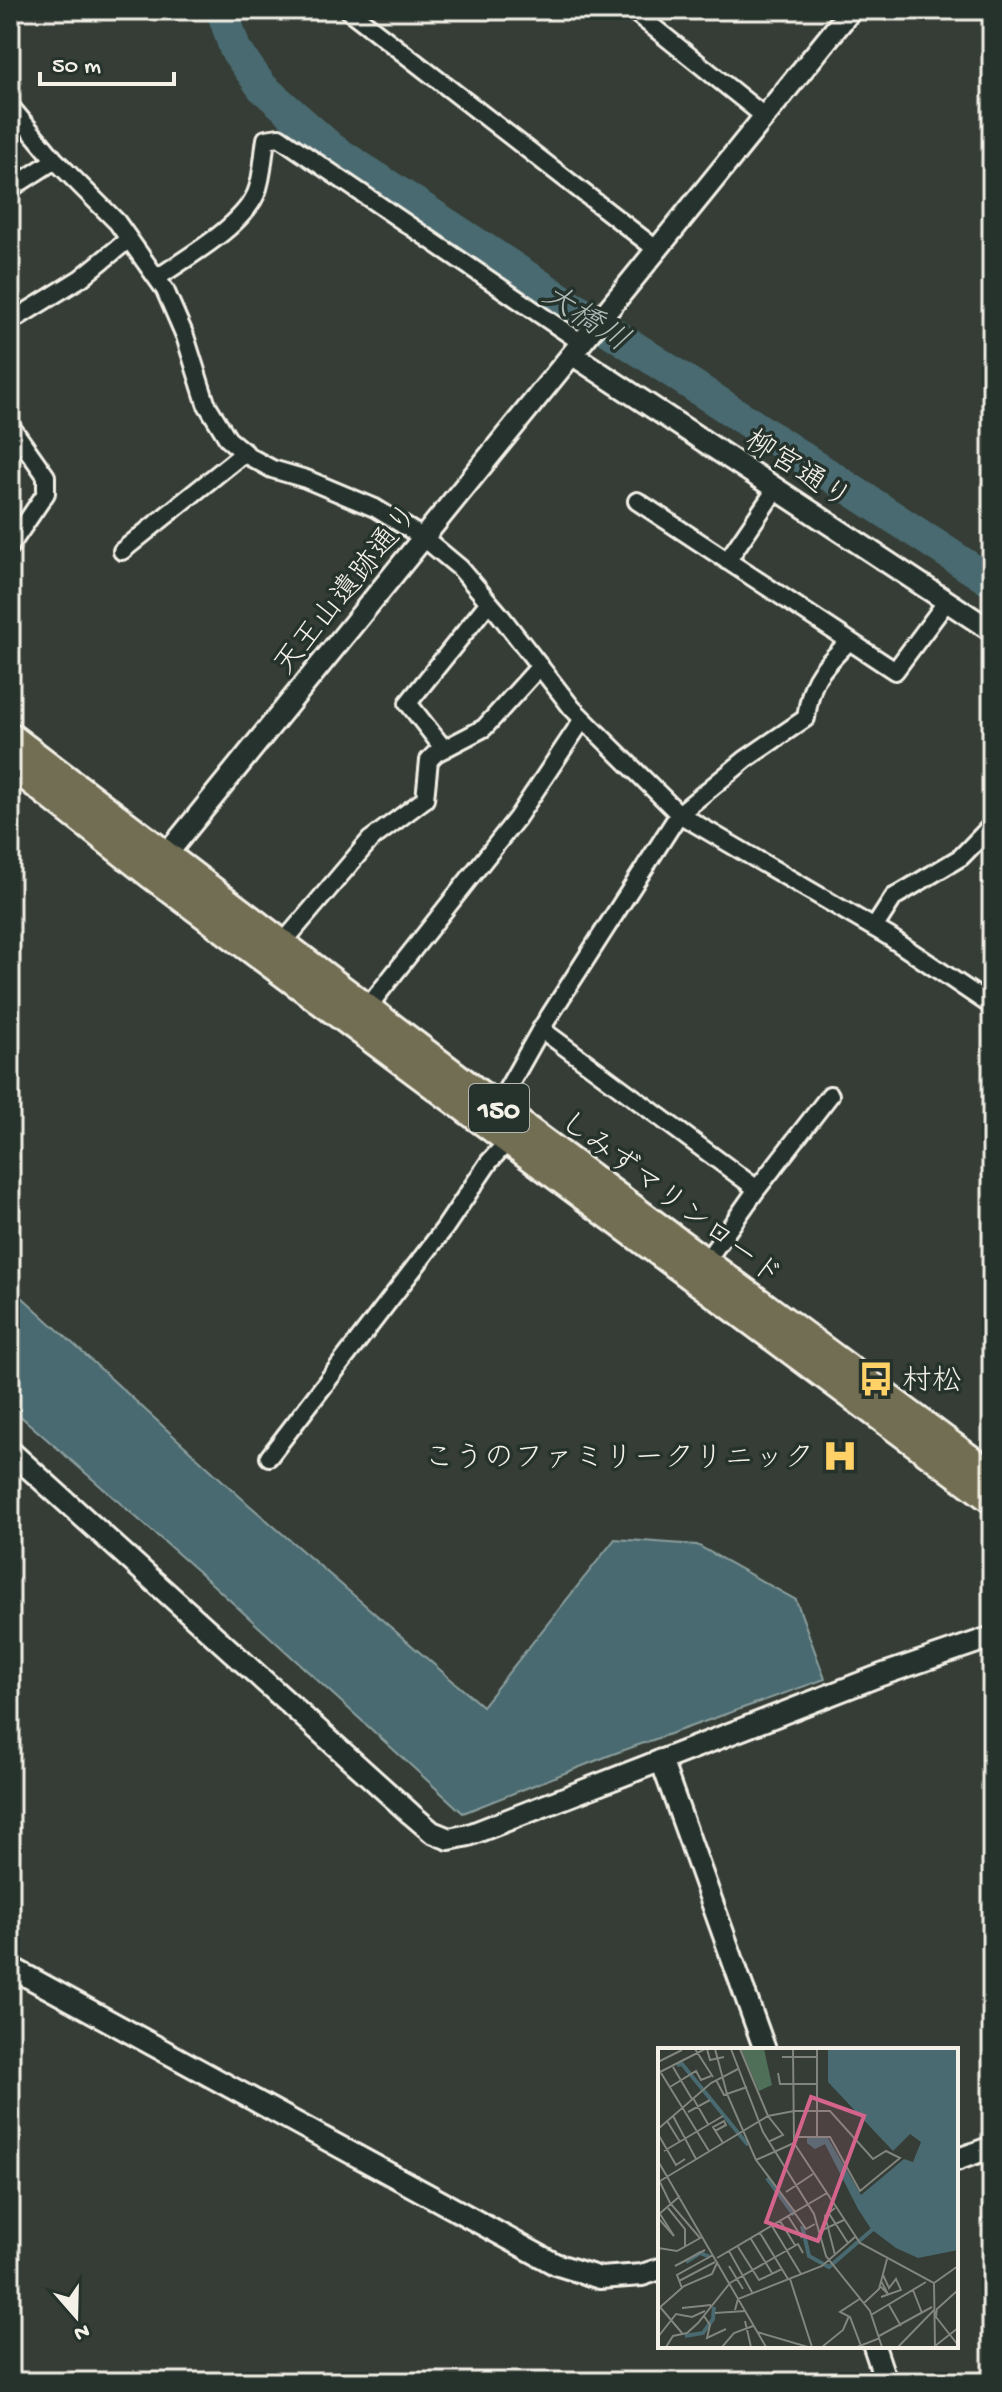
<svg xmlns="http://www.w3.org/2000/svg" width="1002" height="2392" viewBox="0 0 1002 2392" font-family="'Gochi Hand','Klee One',sans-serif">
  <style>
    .water { fill: #496a70; stroke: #8da0a0; stroke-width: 2 }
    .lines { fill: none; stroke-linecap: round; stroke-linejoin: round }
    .river { stroke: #496a70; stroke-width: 32 }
    .minor-casing { stroke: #f4f1e8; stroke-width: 22 }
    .tertiary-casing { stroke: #f4f1e8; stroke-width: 26 }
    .trunk-casing { stroke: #f4f1e8; stroke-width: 32 }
    .minor { stroke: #26332d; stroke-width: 16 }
    .tertiary { stroke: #26332d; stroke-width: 20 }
    .trunk { stroke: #726e52; stroke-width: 26 }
    .labels { text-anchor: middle; stroke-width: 7; stroke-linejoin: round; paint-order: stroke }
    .shield { fill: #26332d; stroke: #b6b8b0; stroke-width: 2 }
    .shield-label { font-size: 28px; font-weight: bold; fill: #f4f1e8 }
    .street-label { font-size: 30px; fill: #f4f1e8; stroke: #26332d }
    .poi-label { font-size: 30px; fill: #f4f1e8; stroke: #26332d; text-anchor: start }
    .water-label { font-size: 32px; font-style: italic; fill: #b0bbb8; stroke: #26332d }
    .inset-river { fill: none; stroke: #496a70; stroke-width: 4 }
    .inset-road { fill: none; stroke: #81857d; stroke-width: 2 }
    .view { fill: #d4648c; fill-opacity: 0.15; stroke: #d4648c; stroke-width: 4 }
    .inset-edge { fill: none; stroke: #f4f1e8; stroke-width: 4 }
  </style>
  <rect width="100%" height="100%" fill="#353d36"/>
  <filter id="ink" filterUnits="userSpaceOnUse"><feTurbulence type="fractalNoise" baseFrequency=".0125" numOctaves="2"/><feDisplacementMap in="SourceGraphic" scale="16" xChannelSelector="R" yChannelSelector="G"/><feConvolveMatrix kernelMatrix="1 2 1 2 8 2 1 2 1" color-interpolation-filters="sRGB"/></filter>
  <g filter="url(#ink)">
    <path class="water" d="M10 1286 248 1504 482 1706 615 1539 697 1545 796 1600 825 1679 613 1754 463 1813 200 1573 10 1407Z"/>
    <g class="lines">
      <path class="river" d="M222 10 235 49 262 87 331 148 992 582"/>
      <g class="minor-casing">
        <path id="minor" d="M348 10 656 249
          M632 10 764 116
          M10 106 55 160 117 222 165 290 185 336 206 403 228 439 250 457 272 469 306 479 375 508 424 538 460 568 500 615 572 708 679 814 888 936 992 1006
          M10 189 55 160
          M157 278C187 257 240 228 256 194 263 177 263 157 266 139L279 137 582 343
          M10 322 81 278 129 239
          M10 425 46 476V493L10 546
          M637 501 895 671 947 601
          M122 551 245 452
          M727 561 776 489
          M444 749 408 703 489 602
          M874 928 894 897 961 857 992 825
          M282 944 370 840 425 799 429 760 436 753 484 728 540 666
          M367 1008 517 818 583 719
          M541 1029 757 1189
          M497 1107 541 1029 679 814 746 759 806 718C812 675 820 672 849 641
          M702 1267 757 1189 830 1095
          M269 1457 444 1229 489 1162 508 1141"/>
      </g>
      <g class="tertiary-casing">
        <path id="tertiary" d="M573 355 992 631
          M158 865 851 10
          M10 1451 411 1814 432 1832 449 1839 469 1835 881 1675 992 1637
          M661 1760 765 2050
          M10 1967 555 2264 600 2278 642 2275 660 2269
          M956 2160 992 2147
          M874 2346 886 2382"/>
      </g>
      <g class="trunk-casing">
        <path id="trunk" d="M10 736 497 1107 992 1475
          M10 764 151 875 992 1500"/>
      </g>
      <use href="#minor" class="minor"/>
      <use href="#tertiary" class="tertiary"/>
      <use href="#trunk" class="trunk"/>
    </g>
  </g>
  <defs>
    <g id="bus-bare" transform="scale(2.76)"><path d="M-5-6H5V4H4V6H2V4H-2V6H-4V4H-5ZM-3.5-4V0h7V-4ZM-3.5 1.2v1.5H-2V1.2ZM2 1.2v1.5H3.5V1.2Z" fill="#ffd166" stroke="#26332d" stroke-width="2.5" paint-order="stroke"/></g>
    <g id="hospital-bare" transform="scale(2.76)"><path d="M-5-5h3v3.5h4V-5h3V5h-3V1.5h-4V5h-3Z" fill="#ffd166" stroke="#26332d" stroke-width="2.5" paint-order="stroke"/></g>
  </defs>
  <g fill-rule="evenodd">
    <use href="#bus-bare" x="876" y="1379"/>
    <use href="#hospital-bare" x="840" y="1456"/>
  </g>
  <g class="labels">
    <rect class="shield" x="469" y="1084" width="60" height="48" rx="6"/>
    <g class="shield-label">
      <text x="499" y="1118">150</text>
    </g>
    <g class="street-label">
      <text transform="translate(799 468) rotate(33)" y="10">柳宮通り</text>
      <text transform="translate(345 588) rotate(-51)" y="10">天王山遺跡通り</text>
      <text transform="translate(672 1197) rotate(37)" y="10">しみずマリンロード</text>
    </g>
    <g class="poi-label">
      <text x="902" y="1389">村松</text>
      <text x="814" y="1466" text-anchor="end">こうのファミリークリニック</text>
    </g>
    <g class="water-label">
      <text transform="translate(587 316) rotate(33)" y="11">大橋川</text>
    </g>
  </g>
  <g transform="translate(658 2048)">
    <rect width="300" height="300" fill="#353d36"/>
    <path d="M83 1H106L114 37 101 43Z" fill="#4f6f59"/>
    <path d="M170 1H300V202L260 210 238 200 213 181 200 161 167 96 157 101 149 95V90H170L203 147 246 111 255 114 263 94 252 86 235 103 170 34Z" fill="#496a70"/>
    <path class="inset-river" d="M19 17 24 16 90 97M109 130 136 167M144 178 151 208 171 219 215 181M28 214 42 205 52 209M27 288 45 285 55 271 56 259"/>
    <path class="inset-road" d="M37 1 55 29M49 1 52 12 66 9M57 1 69 46 98 112 137 164M73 1 105 84 156 166 168 208 212 263 224 299M82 1 110 68 125 87 110 94M135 1 136 95 202 195 276 235 277 299M159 1V89M124 9H159M0 14 24 2M15 19 34 51M0 20 51 103M2 24 47 1M120 25 122 36H159M58 32 66 47 89 39M12 39 38 23 43 32 53 28M35 50 50 76M30 64 52 52M15 68 38 111M9 73 22 94M0 81 53 35 80 21M57 83 68 77 66 73 55 79 65 95M0 86 18 117 27 111M6 103 65 68M98 112 136 95M0 113 108 299M0 130 12 155 42 190M2 133 110 68 136 63H172L215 111 228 103 242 110 202 143 172 89H138M128 144 155 126M10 160 27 181V198M177 160 167 168 177 207M136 164 148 181 157 176M170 164 190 195M0 167 22 148M130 168 144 190M0 170 16 188 2 166M122 173 137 197M114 178 143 226M160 184 186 172M102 185 130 231M93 191 114 225M80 199 101 232 124 221M0 200 19 203 44 189M71 203 95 246M59 210 169 145M17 218 47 202M71 218 85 241M132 231 154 299M21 233 57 214M276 235 300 218M222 238 230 246 223 233M24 240 19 227 55 207M255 242 264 265M223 249 243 242 238 231 231 240 225 227M203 250 182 264 192 269 203 298M206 255 221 241 229 211M231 257 243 278M2 259 24 285M24 260 53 257M279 260 278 269 300 297M0 261 26 238 54 226 59 215M279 261 300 242M77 262 80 251 164 218 197 189M57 265 87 263M213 267 268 234M46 268 52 277 49 290 68 281M87 273 93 299M99 284 150 299M221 288 274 259M0 289 18 266 34 269 47 263M277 298 300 280M8 299 15 288 29 285 40 275 72 235 140 196 145 205M64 299 76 285 95 278M164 299 185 282 191 268M199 299 222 290M240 299 276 262"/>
    <path class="view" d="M153 49 206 68 160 193 108 174Z"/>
    <rect width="300" height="300" class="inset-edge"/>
  </g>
  <rect width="1002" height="2392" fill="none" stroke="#26332d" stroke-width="40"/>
  <rect x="20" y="20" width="962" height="2352" fill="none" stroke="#f4f1e8" stroke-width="3" filter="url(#ink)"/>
  <g transform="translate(76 2316) rotate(160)" stroke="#26332d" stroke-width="6" paint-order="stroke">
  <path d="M0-6L14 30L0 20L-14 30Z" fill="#f4f1e8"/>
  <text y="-12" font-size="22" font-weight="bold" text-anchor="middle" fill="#f4f1e8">N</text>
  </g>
  <path d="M40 72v12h134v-12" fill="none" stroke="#f4f1e8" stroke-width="4"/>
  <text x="52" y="72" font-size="24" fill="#f4f1e8" stroke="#26332d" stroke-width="6" paint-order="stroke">50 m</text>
</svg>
